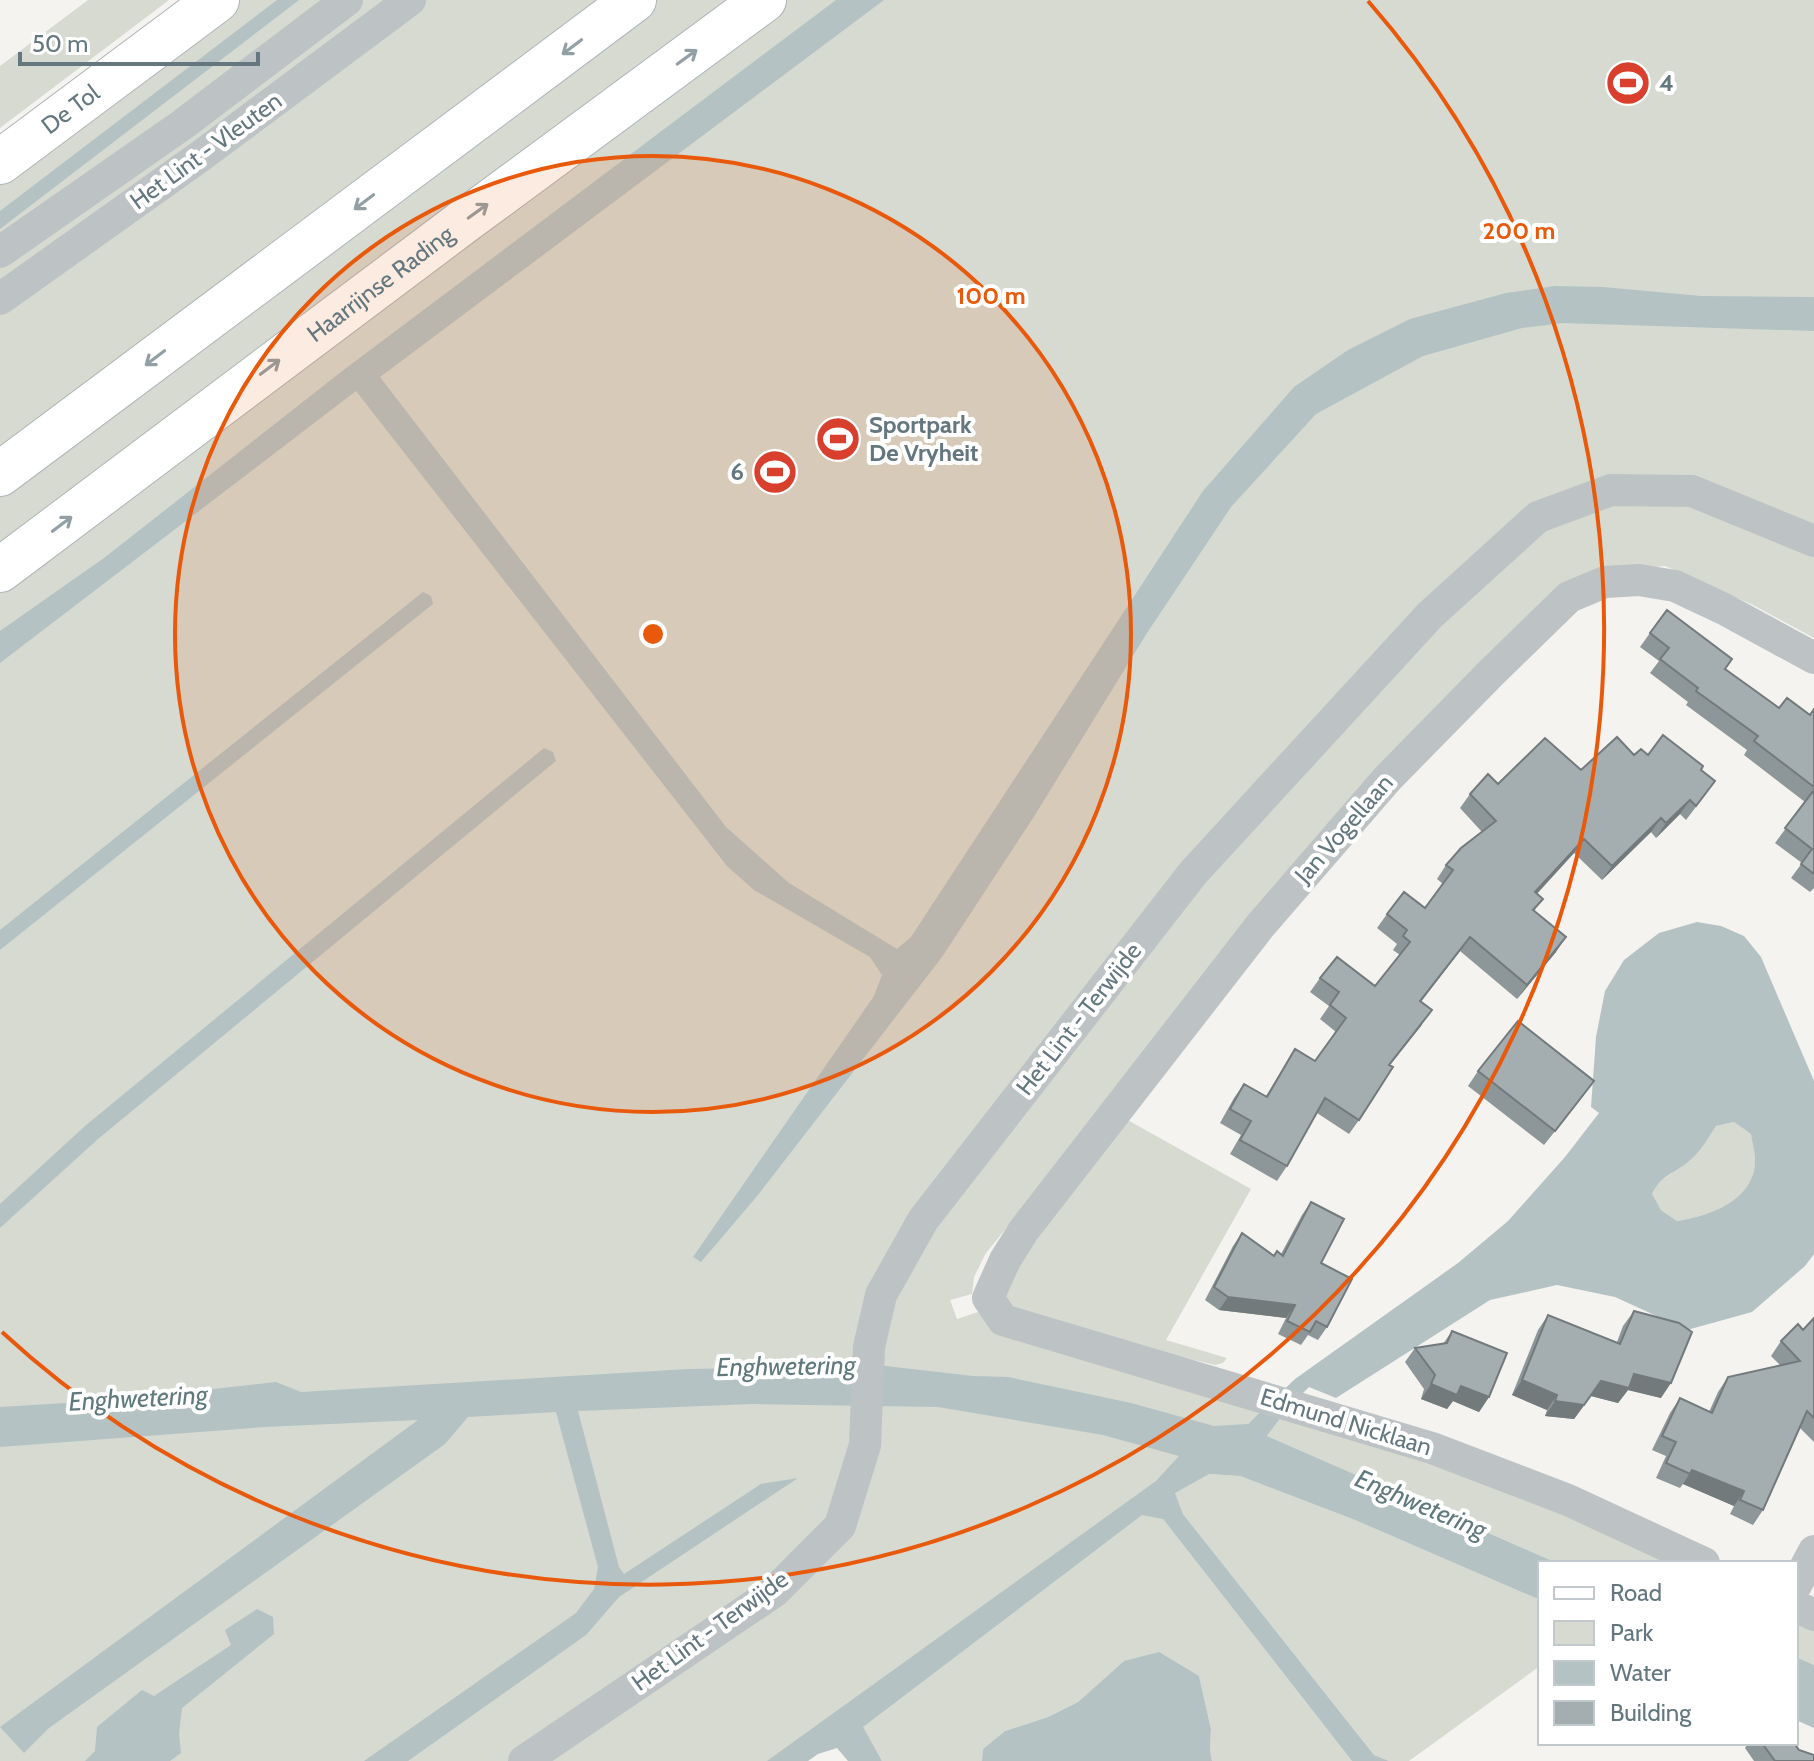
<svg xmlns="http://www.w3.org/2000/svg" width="1814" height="1761" viewBox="0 0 1814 1761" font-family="Cabin,sans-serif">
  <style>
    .green { fill: #d6dad1 }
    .water { fill: #b4c2c4; fill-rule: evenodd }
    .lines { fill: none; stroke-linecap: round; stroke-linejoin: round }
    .secondary-casing { stroke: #afb6b8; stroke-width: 46 }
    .street { stroke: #bdc2c4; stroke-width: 32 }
    .secondary { stroke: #fff; stroke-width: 44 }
    .wall { fill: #8d9698 }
    .shaded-wall { fill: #737a7c }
    .building { fill: #a4aeb1; stroke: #737a7c; stroke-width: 2 }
    .oneway { stroke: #92a0a5 }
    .ring { fill: none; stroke: #e8590c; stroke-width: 4 }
    .labels { text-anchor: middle; stroke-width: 8; stroke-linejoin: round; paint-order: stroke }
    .poi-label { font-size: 24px; font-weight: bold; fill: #64777f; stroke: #fff; text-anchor: start }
    .street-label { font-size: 24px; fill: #64777f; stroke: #fff }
    .water-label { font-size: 26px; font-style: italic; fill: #60797d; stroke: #fff }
    .centre { fill: #e8590c; stroke: #fff; stroke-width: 4 }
    .ring-label { font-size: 24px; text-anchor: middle; font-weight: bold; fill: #e8590c; stroke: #fff; stroke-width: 8; stroke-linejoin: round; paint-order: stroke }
  </style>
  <rect width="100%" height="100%" fill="#f4f3f0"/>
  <path class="green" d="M88 0H169L0 128V66Z
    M180 0H1814V638L1753 605 1665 566 1601 571 1559 587 1087 1129 986 1253 974 1277 972 1294 950 1300 957 1319 978 1312 999 1323 1272 1403 1248 1424 1209 1474 1240 1476 1355 1520 1540 1600V1666L1409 1761H1389L1374 1755 1183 1514 1175 1494 1163 1519 1352 1761H1212L1210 1750 1211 1729 1199 1676 1124 1661 1078 1702 1048 1717 1005 1731 983 1749 982 1761H882L862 1727 881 1713 844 1720 789 1761H0V139Z
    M1124 1118 1251 1189 1166 1340 1227 1358 1223 1363 1215 1365 1015 1317 1004 1308V1271Z
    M1734 1122 1751 1134C1753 1142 1755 1151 1755 1160 1756 1200 1710 1216 1677 1221L1661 1210 1651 1194C1660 1178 1672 1174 1687 1163 1700 1153 1707 1140 1716 1126Z
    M1288 1408 1433 1455 1682 1563H1557L1267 1436Z
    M1796 1614 1814 1623V1665L1796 1657Z"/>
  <path class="water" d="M277 0H299L0 229V211Z
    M836 0H884L380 377 726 827 789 883 897 949 911 937 1203 491 1294 387 1348 350 1410 319 1506 293 1555 286 1603 287 1701 296 1814 297V331L1563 323 1522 328 1423 356 1316 414 1231 507 1147 633 1035 815 942 957 758 1195 701 1262 693 1257 874 996 882 975 870 957 754 890 727 866 356 391 0 663V631L104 558 341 372Z
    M423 592 431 596 433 604 0 950V930Z
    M544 748 553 752 556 761 98 1139 0 1228V1204L85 1126Z
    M1697 922 1721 926 1744 936 1761 957 1814 1081V1254L1805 1266 1752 1312 1687 1330 1615 1297 1557 1285 1490 1300 1336 1398 1309 1387 1288 1408 1267 1436 1557 1563H1540V1600L1355 1520 1240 1476 1209 1474 1175 1493 1183 1514 1374 1755 1389 1761H1352L1163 1519 1142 1515 863 1727 882 1761H848L837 1748 818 1754 808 1761H767L1156 1481 1179 1456 1103 1435 938 1407 753 1404 578 1411 619 1567 624 1574 761 1484 798 1478 619 1597 586 1635 408 1761H364L576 1613 594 1589 598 1567 556 1412 468 1417 445 1444 49 1728 24 1753 0 1727 418 1420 265 1427 0 1447V1407L114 1400 276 1382 301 1392 688 1369 807 1367 851 1362 973 1376 1008 1377 1131 1403 1214 1426 1248 1424 1295 1379 1458 1263 1508 1221 1565 1157 1599 1113 1591 1107 1596 1037 1605 991 1624 960 1659 933ZM1734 1122 1751 1134C1752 1142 1755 1151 1755 1159 1756 1200 1710 1216 1677 1221L1661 1210 1652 1194C1661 1176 1671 1175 1687 1163 1700 1153 1707 1140 1716 1126Z
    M257 1609 273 1617 274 1634 182 1708 179 1734 181 1753 170 1761H85L95 1751 97 1727 142 1690 154 1696 231 1645 225 1630Z
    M1159 1652 1199 1676 1211 1729 1210 1750 1212 1761H982L983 1749 1005 1731 1048 1717 1078 1702 1124 1661Z
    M1796 1657 1814 1665V1728L1796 1720Z"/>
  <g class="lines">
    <g class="secondary-casing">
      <g id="secondary">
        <path id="s1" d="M0 162 217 0"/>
        <path d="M0 474 634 0"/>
        <path id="s2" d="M0 570 463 222 764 0"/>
      </g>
    </g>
    <path class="street" d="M0 252 182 125 347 0
      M0 299 202 155 410 0
      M1704 1563 1568 1500 1432 1448 1003 1320 988 1298 1005 1260 1024 1230 1260 926 1387 779 1491 673 1569 597 1605 582 1639 580 1675 586 1724 609 1814 658
      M1796 1585 1814 1551
      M1796 1606 1814 1615
      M524 1761 775 1591 840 1526 865 1445 869 1347 881 1295 923 1220 1193 873 1430 615 1538 517 1611 490 1692 491 1814 541"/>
    <use href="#secondary" class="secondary"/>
  </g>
  <path class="wall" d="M1650 633 1725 669 1779 708 1810 715 1814 709V888L1810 892 1791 878 1802 863 1775 843 1805 802 1744 755 1747 750 1686 705 1688 702 1650 673 1659 661 1640 647Z
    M1634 755H1648L1701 770 1705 795 1686 820 1680 814 1656 838 1651 832 1602 880 1574 853 1537 894 1535 911 1556 952 1517 999 1460 951 1421 1002 1422 1025 1390 1065 1359 1120 1349 1134 1317 1113 1287 1166 1277 1181 1230 1154 1241 1135 1220 1123 1234 1098 1244 1084 1266 1096 1295 1049 1315 1061 1336 1032 1320 1019 1329 1006 1310 992 1320 978 1375 986 1400 955 1393 950 1397 944 1377 928 1387 914 1425 908 1443 884 1437 879 1446 865 1482 832 1460 808 1470 794 1498 784 1581 770Z
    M1478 1071 1584 1095 1544 1145 1468 1086Z
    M1311 1202 1321 1263 1327 1327 1318 1340 1308 1335 1301 1345 1278 1334 1286 1318 1219 1310 1205 1300 1233 1246 1242 1233 1273 1256 1281 1254 1302 1215Z
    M1634 1311 1661 1398 1628 1390 1618 1403 1591 1396 1574 1419 1545 1416 1547 1410 1512 1395 1538 1330 1548 1315 1617 1342 1623 1326Z
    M1814 1318V1442L1800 1428 1763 1510 1753 1525 1730 1514 1734 1506 1683 1484 1680 1488 1656 1478 1666 1456 1652 1450 1670 1413 1680 1398 1709 1412 1718 1392 1728 1377 1780 1365 1771 1356 1781 1341 1803 1330Z
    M1452 1331 1489 1397 1479 1412 1453 1401 1447 1409 1421 1399 1424 1389 1405 1362 1415 1348 1443 1344Z
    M1748 1743H1794L1799 1750 1814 1761H1754L1745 1748Z"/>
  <path class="shaded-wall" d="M1690 800 1680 814 1656 838 1666 823Z
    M1661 818 1651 832 1602 880 1612 866Z
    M1584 839 1574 853 1525 906 1535 892Z
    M1470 937 1460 951 1410 1015 1420 1001Z
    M1566 937 1556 952 1517 999 1527 985Z
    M1228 1297 1295 1305 1286 1318 1219 1310Z
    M1634 1374 1671 1383 1661 1398 1628 1390 1618 1403 1591 1396 1574 1419 1545 1416 1555 1401 1601 1381Z
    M1522 1380 1557 1395 1547 1410 1512 1395Z
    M1431 1384 1461 1386 1489 1397 1479 1412 1453 1401 1447 1409 1421 1399Z
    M1692 1470 1744 1491 1734 1506 1683 1484Z"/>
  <path class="building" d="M1667 610 1732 659 1725 669 1775 705 1779 708 1787 698 1810 715 1814 709V787L1754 741 1758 736 1696 691 1698 688 1660 659 1669 648 1650 633Z
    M1663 735 1703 766 1701 770 1715 781 1696 806 1690 800 1666 823 1661 818 1612 866 1584 839 1535 892 1543 899 1533 910 1566 937 1527 985 1470 937 1420 1001 1432 1010 1389 1065 1393 1067 1359 1120 1325 1098 1287 1166 1240 1140 1251 1121 1230 1109 1244 1084 1267 1097 1295 1049 1315 1061 1346 1018 1330 1005 1339 992 1320 978 1337 957 1375 986 1410 942 1403 936 1407 930 1387 914 1404 892 1425 908 1453 870 1446 865 1461 848 1496 821 1470 794 1488 774 1498 784 1545 738 1581 770 1617 737 1634 755 1641 749 1648 755Z
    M1814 790V874L1801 864 1812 849 1785 828Z
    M1518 1021 1594 1081 1555 1131 1478 1071Z
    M1311 1202 1344 1219 1321 1263 1352 1279 1327 1327 1316 1321 1310 1332 1287 1321 1295 1305 1228 1297 1214 1287 1242 1233 1274 1256 1277 1251 1283 1256Z
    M1634 1311 1679 1323 1692 1332 1671 1383 1634 1374 1629 1388 1601 1381 1584 1405 1555 1401 1557 1395 1522 1380 1548 1315 1620 1344Z
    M1814 1318V1418L1807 1411 1763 1510 1740 1500 1744 1491 1692 1470 1690 1474 1666 1463 1676 1442 1662 1436 1680 1398 1712 1413 1728 1377 1800 1361 1781 1341 1798 1324 1803 1330Z
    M1452 1331 1507 1353 1489 1397 1461 1386 1457 1395 1431 1384 1435 1375 1415 1348 1447 1343Z
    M1762 1743H1794L1799 1750 1814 1755V1761H1775Z"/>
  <defs><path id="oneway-shaft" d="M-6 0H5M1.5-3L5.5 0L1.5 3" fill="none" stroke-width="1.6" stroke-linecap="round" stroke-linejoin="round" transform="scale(2)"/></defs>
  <g class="oneway">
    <use href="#oneway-shaft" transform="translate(572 47) rotate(143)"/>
    <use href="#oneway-shaft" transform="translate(687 57) rotate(-36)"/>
    <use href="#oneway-shaft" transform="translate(364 202) rotate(143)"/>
    <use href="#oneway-shaft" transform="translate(478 211) rotate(-36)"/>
    <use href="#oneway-shaft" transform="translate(155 358) rotate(143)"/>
    <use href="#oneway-shaft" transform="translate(270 367) rotate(-37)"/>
    <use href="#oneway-shaft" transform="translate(62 524) rotate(-37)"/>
  </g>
  <circle cx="653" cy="634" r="478" fill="#e8590c" fill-opacity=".12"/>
  <g class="ring">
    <circle cx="653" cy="634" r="478"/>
    <path d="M1368 1A955 955 0 0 1 2 1332"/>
  </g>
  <defs>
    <g id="stadium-disc" transform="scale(2.3)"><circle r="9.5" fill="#d83f2c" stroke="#fff"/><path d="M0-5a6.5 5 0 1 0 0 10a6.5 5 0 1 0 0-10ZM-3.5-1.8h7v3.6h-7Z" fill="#fff"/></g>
  </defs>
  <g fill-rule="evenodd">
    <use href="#stadium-disc" x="1628" y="83"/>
    <use href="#stadium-disc" x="838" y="439"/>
    <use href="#stadium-disc" x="775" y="472"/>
  </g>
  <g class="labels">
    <g class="poi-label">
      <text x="1659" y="91">4</text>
      <text x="869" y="433">Sportpark<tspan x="869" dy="28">De Vryheit</tspan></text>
      <text x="744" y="480" text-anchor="end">6</text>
    </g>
    <g class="street-label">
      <text dy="8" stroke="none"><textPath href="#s1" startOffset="88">De Tol</textPath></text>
      <text transform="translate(206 151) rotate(-36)" y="8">Het Lint - Vleuten</text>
      <text dy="8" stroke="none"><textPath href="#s2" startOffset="476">Haarrijnse Rading</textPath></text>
      <text transform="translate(1344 829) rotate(-49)" y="8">Jan Vogellaan</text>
      <text transform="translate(1079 1019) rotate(-52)" y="8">Het Lint - Terwijde</text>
      <text transform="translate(1346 1422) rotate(17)" y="8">Edmund Nicklaan</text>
      <text transform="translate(710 1631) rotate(-36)" y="8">Het Lint - Terwijde</text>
    </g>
    <g class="water-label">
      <text transform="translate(786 1366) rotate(-1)" y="9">Enghwetering</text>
      <text transform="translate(138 1398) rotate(-3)" y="9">Enghwetering</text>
      <text transform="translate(1421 1504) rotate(23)" y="9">Enghwetering</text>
    </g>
  </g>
  <circle cx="653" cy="634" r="12" class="centre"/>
  <g class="ring-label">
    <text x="1519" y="239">200 m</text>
    <text x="991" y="304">100 m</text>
  </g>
  <rect x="1538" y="1561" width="260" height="184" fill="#ffffff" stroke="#c1c9cc" stroke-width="2"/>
  <rect x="1554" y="1587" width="40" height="12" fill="#ffffff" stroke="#c1c9cc" stroke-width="2"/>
  <text x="1610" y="1601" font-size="24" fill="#64777f">Road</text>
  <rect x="1554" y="1621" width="40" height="24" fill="#d6dad1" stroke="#c1c9cc" stroke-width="2"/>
  <text x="1610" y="1641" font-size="24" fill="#64777f">Park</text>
  <rect x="1554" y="1661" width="40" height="24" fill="#b4c2c4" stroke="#c1c9cc" stroke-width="2"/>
  <text x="1610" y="1681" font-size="24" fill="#64777f">Water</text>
  <rect x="1554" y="1701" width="40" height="24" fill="#a4aeb1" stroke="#c1c9cc" stroke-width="2"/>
  <text x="1610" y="1721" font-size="24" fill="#64777f">Building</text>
  <path d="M20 52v12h238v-12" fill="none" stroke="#64777f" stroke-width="4"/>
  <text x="32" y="52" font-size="24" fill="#64777f" stroke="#ffffff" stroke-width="6" paint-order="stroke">50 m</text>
</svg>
